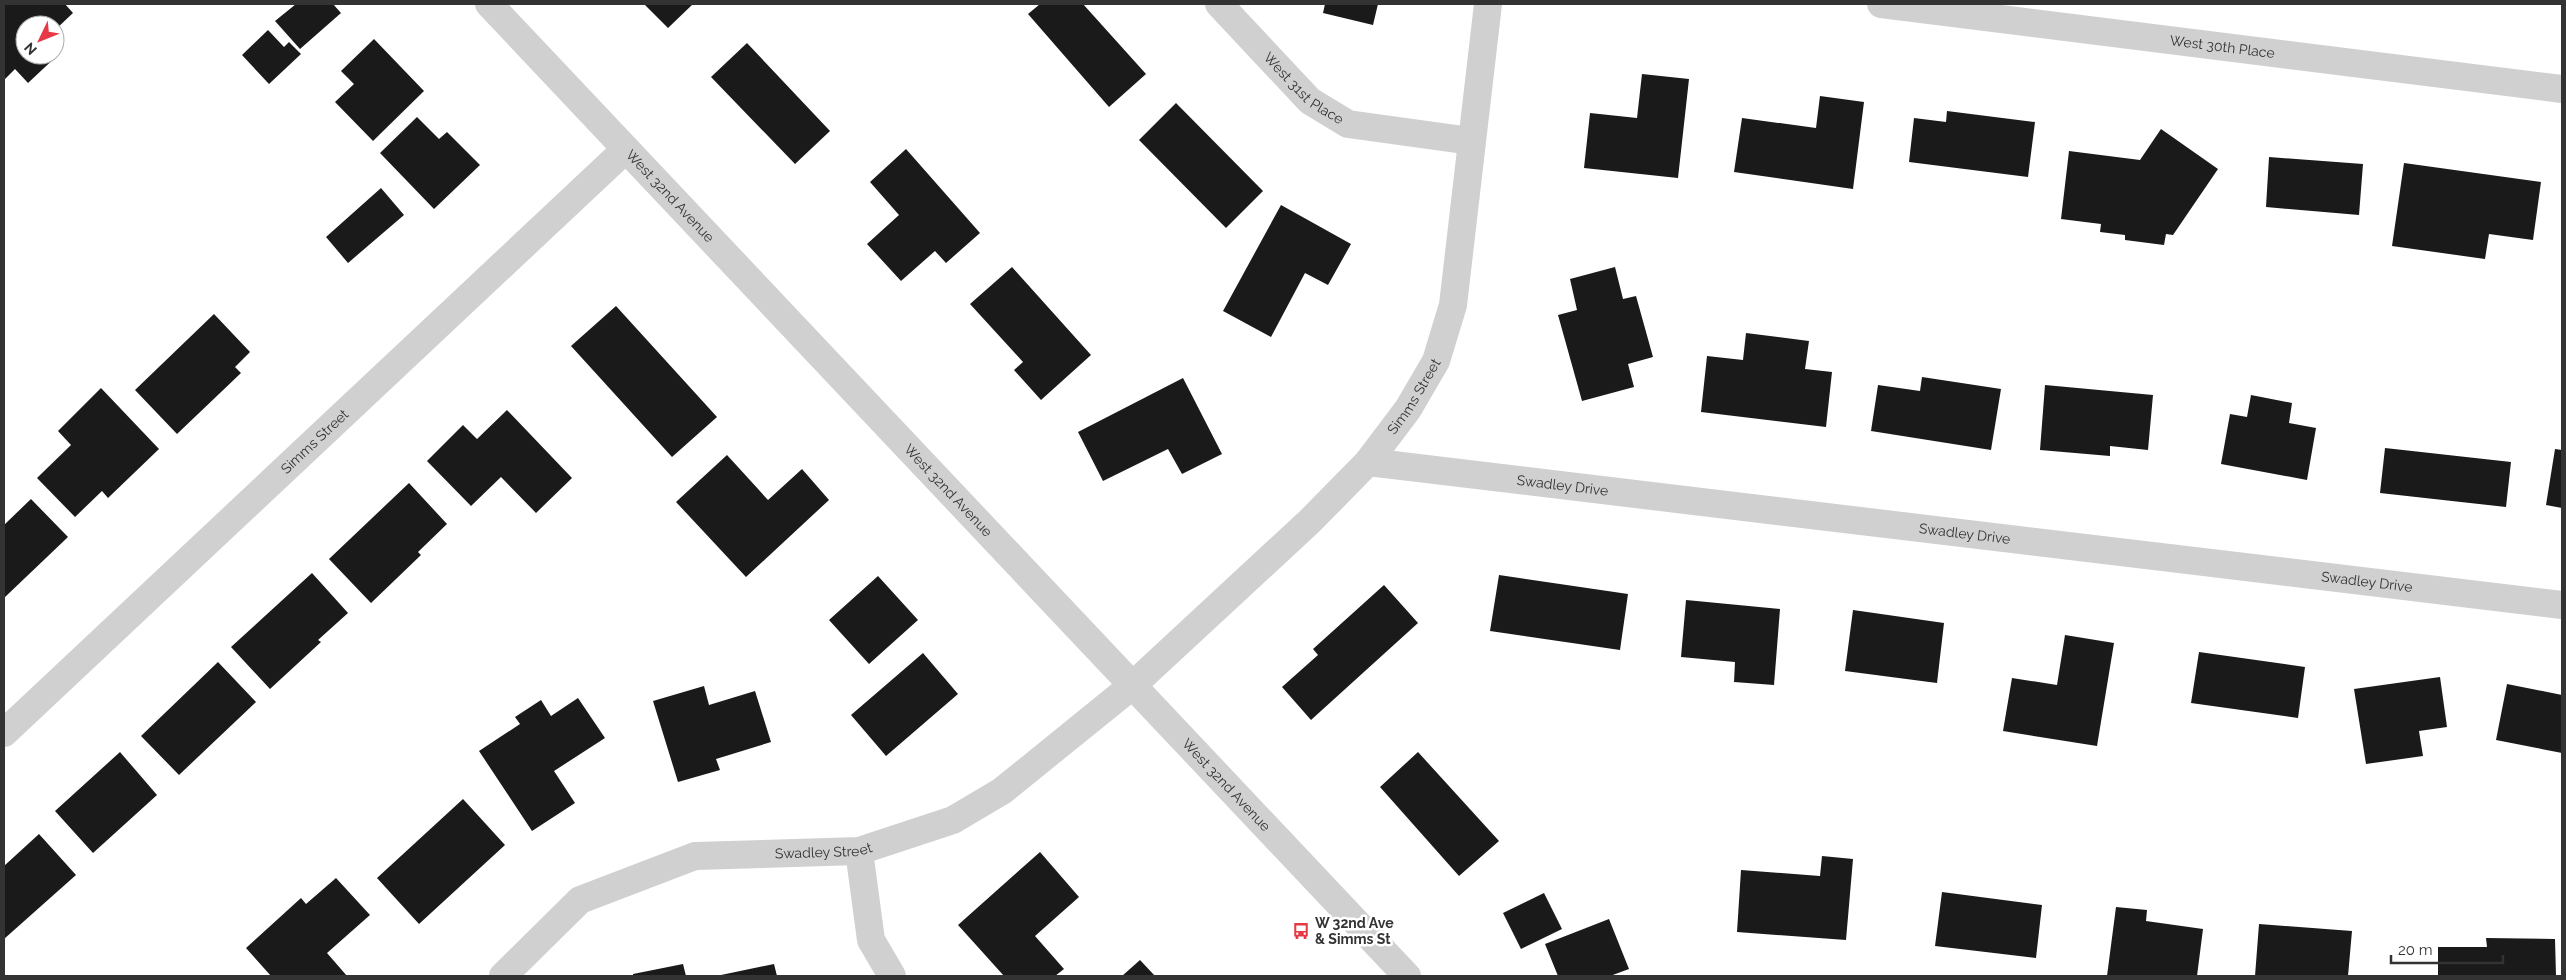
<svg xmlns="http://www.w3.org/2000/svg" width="2566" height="980" viewBox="0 0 2566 980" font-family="Raleway,sans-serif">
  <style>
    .building { fill: #1a1a1a }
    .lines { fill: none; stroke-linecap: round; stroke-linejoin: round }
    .minor { stroke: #d0d0d0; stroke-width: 28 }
    .labels { text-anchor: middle; stroke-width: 5; stroke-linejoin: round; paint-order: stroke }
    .street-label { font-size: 14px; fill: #333; stroke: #fff }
    .poi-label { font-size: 14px; font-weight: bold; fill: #333; stroke: #fff; text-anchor: start }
  </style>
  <rect width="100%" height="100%" fill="#fff"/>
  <path class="building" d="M4 4H65L73 13 55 30V25H25V55H55V47L60 53 28 83 15 69 4 80Z
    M296 4H333L341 13 300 49 275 21Z
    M644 4H693L668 28Z
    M1040 4H1083L1146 74 1109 107 1028 14Z
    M1325 4H1378L1373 25 1323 13Z
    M268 30 284 47 289 42 301 54 269 84 242 55Z
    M374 39 424 91 373 141 335 102 354 84 341 71Z
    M747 43 830 131 795 164 711 77Z
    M1642 74 1689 79 1678 178 1584 168 1590 113 1637 118Z
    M1820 96 1864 102 1853 189 1734 172 1742 118 1816 128Z
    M1176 103 1263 191 1226 228 1139 140Z
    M1947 111 2035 122 2028 177 1909 162 1914 118 1946 122Z
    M417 117 439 139 447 132 480 165 434 209 380 153Z
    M2161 129 2218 169 2173 235 2166 234 2164 245 2125 240V235L2100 232 2101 224 2061 219 2069 151 2140 160Z
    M906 149 980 233 946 263 935 251 901 281 867 244 899 215 870 182Z
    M2269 157 2363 164 2359 215 2266 207Z
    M2404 163 2541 182 2533 240 2489 234 2485 259 2392 246Z
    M381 188 404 215 348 263 326 237Z
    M1281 205 1351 244 1328 285 1305 273 1271 337 1223 311Z
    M1012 267 1091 355 1041 400 1014 370 1023 362 970 304Z
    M1615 267 1623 299 1636 296 1653 357 1628 364 1634 387 1582 401 1558 315 1577 310 1570 279Z
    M616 306 717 417 672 457 571 346Z
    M214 314 250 352 235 367 241 373 177 434 135 390Z
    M1746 333 1809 341 1805 369 1832 372 1826 427 1701 412 1707 356 1743 360Z
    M1922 377 2001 389 1991 450 1871 431 1878 385 1920 391Z
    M1183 378 1222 454 1182 474 1168 449 1103 481 1078 432Z
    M2045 385 2153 395 2148 450 2110 446V456L2040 450Z
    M101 388 159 449 108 498 102 491 75 517 37 478 71 445 58 431Z
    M2251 395 2292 403 2289 423 2316 428 2307 480 2221 464 2230 414 2247 417Z
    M507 410 572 478 536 513 501 477 471 506 427 461 463 425 477 439Z
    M2385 448 2511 462 2506 507 2380 493Z
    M2555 449 2562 450V508L2546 505Z
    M727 455 768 500 802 469 829 500 746 577 676 502Z
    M409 483 447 524 418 552 421 555 371 603 329 559Z
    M31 499 68 537 4 598V525Z
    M312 573 348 613 318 640 321 642 270 689 231 647Z
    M1499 575 1628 594 1620 650 1490 631Z
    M878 576 918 620 869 664 829 620Z
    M1384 585 1418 623 1311 720 1282 687 1318 655 1313 649Z
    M1686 600 1780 609 1774 685 1734 682 1735 662 1681 657Z
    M1853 610 1944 623 1937 683 1845 671Z
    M2065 635 2114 643 2097 746 2003 731 2012 678 2057 685Z
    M2199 652 2305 667 2298 718 2191 703Z
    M923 653 958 694 886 756 851 715Z
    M218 662 256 702 179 775 141 736Z
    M2440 677 2447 727 2419 731 2423 756 2366 764 2354 689Z
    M2507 684 2562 695V753L2496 740Z
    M704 686 709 705 755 691 771 742 716 759 720 770 678 782 653 701Z
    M578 698 605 738 554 771 575 803 532 831 479 751 520 724 515 717 541 700 551 716Z
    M120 752 157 795 93 853 55 811Z
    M1418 752 1499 841 1459 876 1380 787Z
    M463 799 505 845 419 924 377 878Z
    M39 834 76 875 4 939V866Z
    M1040 852 1079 897 1035 936 1064 969 1055 976H1004L958 925Z
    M1822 856 1853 859 1846 940 1737 932 1741 870 1820 876Z
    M336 878 370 915 327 953 347 976H271L246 948 301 898 306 904Z
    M1942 892 2042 905 2036 958 1935 946Z
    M1544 893 1562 929 1521 949 1503 913Z
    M2116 907 2147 910 2146 921 2203 929 2197 976H2107Z
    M1609 919 1629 969 1610 976H1558L1545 944Z
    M2259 924 2352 931 2348 976H2255Z
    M2486 938 2555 939 2556 976H2438V947H2487Z
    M1140 960 1155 976H1122Z
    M683 964 686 976H633V974Z
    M774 964 777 976H721V975Z"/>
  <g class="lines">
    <g class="minor">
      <path id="s1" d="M489 4 1407 976"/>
      <path id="s2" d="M1219 4 1310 101 1348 124 1471 141"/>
      <path id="s3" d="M1881 4 2562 89"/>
      <path id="s4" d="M1368 462 2562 605"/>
      <path id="s5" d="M4 733 626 149"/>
      <path d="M859 851 871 940 892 976"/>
      <path id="s6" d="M503 976 580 900 695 856 859 851 953 820 1002 791 1133 685 1310 521 1368 462 1408 409 1436 361 1453 305 1488 4"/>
    </g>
  </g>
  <defs>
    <g id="bus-bare" transform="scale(1.35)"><path d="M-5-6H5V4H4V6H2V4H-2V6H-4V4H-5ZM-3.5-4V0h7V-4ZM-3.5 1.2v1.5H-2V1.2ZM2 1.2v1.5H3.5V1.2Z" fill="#e63946" stroke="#fff" stroke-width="2.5" paint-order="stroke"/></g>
  </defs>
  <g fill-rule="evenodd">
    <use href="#bus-bare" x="1301" y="931"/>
  </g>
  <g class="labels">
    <g class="street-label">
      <text dy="5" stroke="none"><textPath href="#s3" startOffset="344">West 30th Place</textPath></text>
      <text dy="5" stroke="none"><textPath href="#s2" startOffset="120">West 31st Place</textPath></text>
      <text dy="5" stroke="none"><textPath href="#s1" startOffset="264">West 32nd Avenue</textPath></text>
      <text dy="5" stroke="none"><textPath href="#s6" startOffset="1124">Simms Street</textPath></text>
      <text dy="5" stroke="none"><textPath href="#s5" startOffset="426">Simms Street</textPath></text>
      <text dy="5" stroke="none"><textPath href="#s4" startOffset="196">Swadley Drive</textPath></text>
      <text dy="5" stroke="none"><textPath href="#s1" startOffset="669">West 32nd Avenue</textPath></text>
      <text dy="5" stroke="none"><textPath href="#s4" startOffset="601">Swadley Drive</textPath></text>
      <text dy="5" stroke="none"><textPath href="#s4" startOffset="1006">Swadley Drive</textPath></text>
      <text dy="5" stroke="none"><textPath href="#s1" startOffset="1074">West 32nd Avenue</textPath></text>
      <text dy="5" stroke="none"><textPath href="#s6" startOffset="360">Swadley Street</textPath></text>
    </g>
    <g class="poi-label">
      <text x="1315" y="928">W 32nd Ave<tspan x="1315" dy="16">&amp; Simms St</tspan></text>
    </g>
  </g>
  <rect width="2566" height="980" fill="none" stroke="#333333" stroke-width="10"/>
  <g transform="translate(40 40) rotate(227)"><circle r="24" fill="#ffffff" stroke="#adadad"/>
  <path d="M0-4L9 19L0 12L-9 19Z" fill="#e63946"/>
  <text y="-8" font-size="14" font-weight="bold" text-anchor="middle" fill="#333333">N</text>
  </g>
  <path d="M2391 955v8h112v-8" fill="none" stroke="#333333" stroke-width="2.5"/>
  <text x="2398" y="955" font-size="15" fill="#333333" stroke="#ffffff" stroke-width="4" paint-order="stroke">20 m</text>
</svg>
